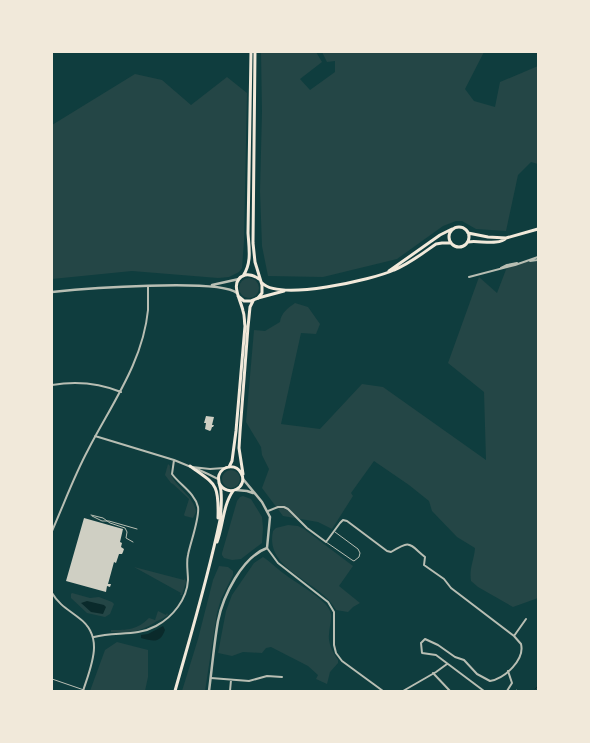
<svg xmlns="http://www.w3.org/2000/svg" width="590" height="743" viewBox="0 0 590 743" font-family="'Golos Text',sans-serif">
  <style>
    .green { fill: #244646 }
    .water { fill: #0a2a2b }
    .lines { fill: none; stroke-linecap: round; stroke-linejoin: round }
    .stream { stroke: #0a2a2b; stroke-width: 1 }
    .building { fill: #cfcfc3 }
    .path { stroke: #f1e9da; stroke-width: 1 }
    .service { stroke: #b8beb3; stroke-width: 1 }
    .minor { stroke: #b8beb3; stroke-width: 2 }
    .tertiary { stroke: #b8beb3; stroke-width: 2.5 }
    .secondary { stroke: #f1e9da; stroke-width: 3 }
    .primary { stroke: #f1e9da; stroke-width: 3 }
  </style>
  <rect width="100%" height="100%" fill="#0f3d3e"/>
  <path class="green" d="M261 52H316L322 62 300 79 310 90 335 72V61L327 62 322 52H484L465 89 474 101 495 107 500 82 538 66V164L531 162 518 175 506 231 476 229 462 221H456L443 226 397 259 323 277 268 276 262 246 260 191 262 112Z
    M135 74 162 80 191 105 227 77 247 93 244 241 242 268 239 272 229 277 218 278 132 271 52 279V125Z
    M525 262H538V598L513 607 478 587 471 581C469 568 474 561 475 548L457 537 432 511 429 501 409 485 374 461 351 493 353 496 332 529 318 522 283 516 262 488 269 469 262 455 261 447 246 422 254 330 265 331 280 322C281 313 288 308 295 303L308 307 320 324 316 334 301 333 281 424 320 429 362 384 383 387 486 460 484 392 448 363 479 277 497 293 507 267Z
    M239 288a10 10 0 1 1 20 0a10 10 0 1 1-20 0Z
    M168 464 170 466C168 485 194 493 196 512L193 518 185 516 184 515 189 499 173 484 171 483 165 475Z
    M222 479a9 9 0 1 1 18 0a9 9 0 1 1-18 0Z
    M243 496 251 499 262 517 263 528 262 543 241 559 232 560 224 558 222 555V553L237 501 240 497Z
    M288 525 298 526 304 529 353 566 339 586 360 603 353 607 348 612 336 610C322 581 264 571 273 531L276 528Z
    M263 557C271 562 276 568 283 573 293 581 326 599 330 611 333 618 329 627 329 635 328 644 333 653 338 660V663L330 672 327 684 316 679 318 675 308 666 271 647 266 648 262 653 243 652 232 656 218 653 226 611 232 595 254 563Z
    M219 566 228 567 233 571V575L221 599 217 613 205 691H182L198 639 213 580Z
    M134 567 184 580 185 578 186 582 182 595H180L181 593Z
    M72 593 90 598 99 597 112 602 114 604 110 614 105 617 87 613 71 598V594Z
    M158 611 166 615 167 613 168 615C163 619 158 620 154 623 139 632 128 634 111 632V630C128 630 137 630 149 618L155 620Z
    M117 642 148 650V677L145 691H90L105 650Z"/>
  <path class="water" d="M87 601 104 605 106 607 103 614 91 612 81 603Z
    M163 626 165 630C160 644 153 641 141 638V635L148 634Z"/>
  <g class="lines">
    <path class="stream" d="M535 689 538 686"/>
  </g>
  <path class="building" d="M206 416 214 417 212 425H214L213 427H212L211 430 210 431 205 429 206 423H204Z
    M84 518 123 529 120 542 122 543 121 547 124 549 123 552 122 554H119L116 563 114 562 108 584H111L110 587 107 586 106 592 66 581Z"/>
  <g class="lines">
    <path class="path" d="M501 691H504
      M515 691 516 690 518 691"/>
    <path class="service" d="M91 515 103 518 110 523 125 528 127 532 126 538 133 542
      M92 516 102 521H109L137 529
      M326 542 352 560 354 561 359 557 360 553 358 549 335 532
      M52 679 84 690"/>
    <path class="minor" d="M530 261 538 260
      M501 268 507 265 517 263
      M469 277 515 265 538 257
      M52 385C75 381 99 383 121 392
      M95 436 174 460 191 467
      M192 467 210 469 224 468
      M197 469 208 474 218 479
      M268 511 278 507H284L288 509 307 528 326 542 340 523 343 520 347 521 387 551 391 552C411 540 408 543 425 557L424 565 444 579 451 588 514 636 521 644C525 660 505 678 490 681L477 674 464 660 455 657 438 645 425 639 421 643 422 653 436 655 484 691
      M52 531C64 504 74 476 88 450 111 405 143 362 148 310 148 302 148 294 148 286
      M267 548 278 563 328 602 334 612V645L336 653 342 661 383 691
      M52 593C59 605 69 610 79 618 105 637 91 666 83 691
      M514 636 526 619
      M94 637C115 631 136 637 156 626 173 617 187 599 188 580 188 572 186 563 188 555 190 544 200 517 198 507 195 493 180 485 172 474L174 460
      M433 673 450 691
      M211 678 249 681 267 676 282 677
      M230 691 231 680
      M403 691 436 672 447 664
      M507 691 512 683 508 671"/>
    <path class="tertiary" d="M212 285 239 279
      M52 292C81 289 219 278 237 293
      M236 490 247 491 253 493
      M209 691C212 668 214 644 218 621 223 596 242 557 267 548L270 517 262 502 243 479"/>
    <path class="secondary" d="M449 237a10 10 0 1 1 20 0a10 10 0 1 1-20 0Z
      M468 233 488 237 506 238 538 229
      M468 242C478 240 499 246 506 238
      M389 271 440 235 452 229
      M262 283C280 301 372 280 394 270 409 264 423 253 436 244L442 243H451
      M258 298 284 291"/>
    <path class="primary" d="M243 276C252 263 249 248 248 233L251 52
      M238 296 244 301H251L258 298 262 293V285L255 262 253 243 255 52
      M190 466C216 485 219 483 218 518
      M229 467 232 461 236 431 245 326C244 321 245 316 243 311 241 300 228 281 245 275 250 274 255 276 259 279
      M243 474 239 448 240 432 248 327 250 307 253 301
      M217 542C223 526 223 505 233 491
      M175 691C191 634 208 578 220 520 221 511 222 502 221 492 221 487 217 480 219 475 223 465 236 464 241 473 249 487 228 499 219 483"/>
  </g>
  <rect width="590" height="743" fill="none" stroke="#f1e9da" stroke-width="106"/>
</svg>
